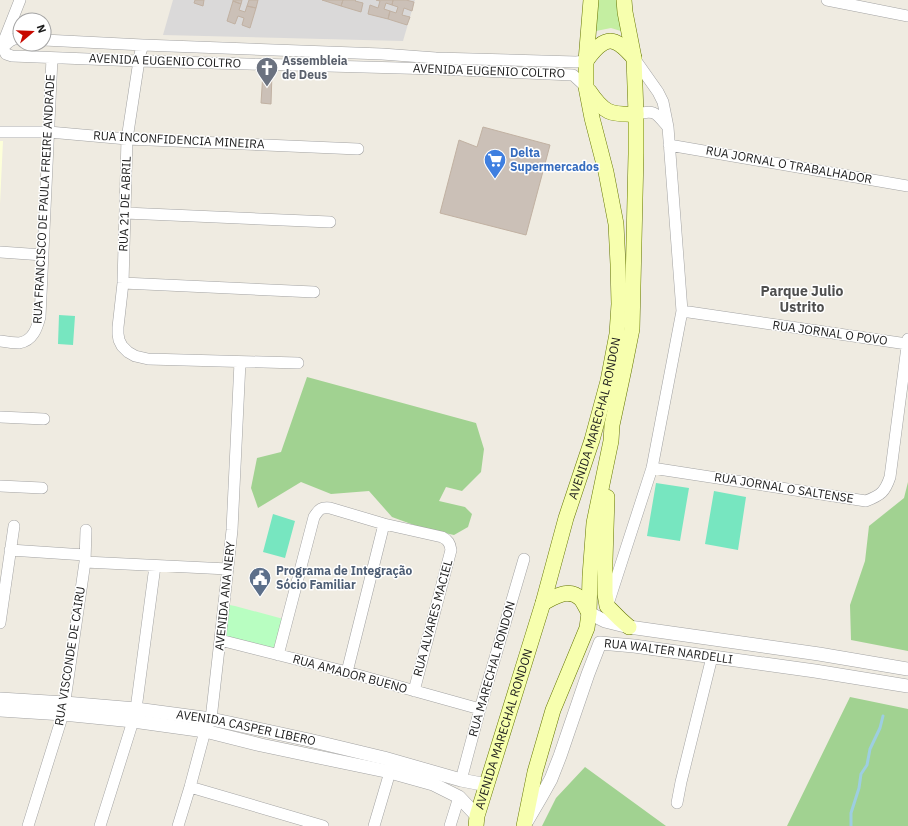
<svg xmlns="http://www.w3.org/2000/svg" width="908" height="826" viewBox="0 0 908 826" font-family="'IBM Plex Sans',sans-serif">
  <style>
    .residential { fill: #dad9d9 }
    .education { fill: #fdffd9 }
    .grass { fill: #c4eea1 }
    .forest { fill: #a1d291 }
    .park { fill: #b8fec1 }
    .pitch { fill: #77e6c0 }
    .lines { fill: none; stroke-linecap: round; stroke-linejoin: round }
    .stream { stroke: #9dcee1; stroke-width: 3 }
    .building { fill: #cbc0b7; stroke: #c1b1a2 }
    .minor-casing { stroke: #a3a3a3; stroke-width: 12 }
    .tertiary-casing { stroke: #a3a3a3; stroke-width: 14 }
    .secondary-casing { stroke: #647600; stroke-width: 16 }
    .minor { stroke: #fff; stroke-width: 11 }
    .tertiary { stroke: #fff; stroke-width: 13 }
    .secondary { stroke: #f7ffae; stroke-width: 15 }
    .labels { text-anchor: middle; stroke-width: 3; stroke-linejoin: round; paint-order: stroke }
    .street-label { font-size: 12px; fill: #1c1c1c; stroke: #fff }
    .worship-label { font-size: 12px; font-weight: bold; fill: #5b616d; stroke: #fff; text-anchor: start }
    .shop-label { font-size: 12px; font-weight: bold; fill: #366cbe; stroke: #fff; text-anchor: start }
    .service-label { font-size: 12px; font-weight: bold; fill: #4e5e75; stroke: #fff; text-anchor: start }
    .quarter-label { font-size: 14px; font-weight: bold; fill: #4f4f4f; stroke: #fff }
  </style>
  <rect width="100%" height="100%" fill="#efebe1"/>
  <path class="residential" d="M173 0H415L403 41 163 35Z"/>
  <path class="education" d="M0 141H3L0 204Z"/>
  <path class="grass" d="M597 0H622L624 32 611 28 596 31Z"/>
  <path class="forest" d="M307 377 476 423 484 449 481 472 462 491 446 487 439 501 465 507 472 514 468 527 454 535 422 528 392 517 369 491 331 494 301 482 258 508 251 488 257 458 281 452Z
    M908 482V651L851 640 850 605 865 561 869 526 904 498Z
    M850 697 908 709V826H787Z
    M585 767 666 826H542L556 798Z"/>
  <path class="park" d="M224 604 235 606 287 620 278 655 220 640Z"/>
  <path class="pitch" d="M59 315 75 316 73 345 58 344Z
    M656 483 689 488 680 541 647 536Z
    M714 491 746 497 738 550 705 544Z
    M273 514 295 521 285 558 263 552Z"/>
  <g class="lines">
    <path class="stream" d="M851 826V813L859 788 861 774 867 765 870 749 880 728 883 716"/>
  </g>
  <path class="building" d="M195 0H204L203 6 194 3Z
    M233 0H242L241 4 233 1Z
    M249 0H258L256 8 247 6Z
    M322 0H343L341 6Z
    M343 0H356L355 1 363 3 361 12 341 6Z
    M376 0H393L392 5 386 3 384 9 390 11 388 19 368 14 370 5 378 8 380 1Z
    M393 0H406L414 2 412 11 404 8 402 15 410 17 407 25 388 19 390 11 396 13 398 7 392 5Z
    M233 1 241 4 239 10 245 12 247 6 256 8 250 28 242 25 244 18 238 16 235 24 227 21Z
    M263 72H272L271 104 261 103Z
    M483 127 550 145 526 235 440 213 459 140 477 147Z"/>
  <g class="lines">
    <g class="minor-casing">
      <path id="minor" d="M20 0 3 43V48L6 54 12 56 139 61 437 69 573 75 586 87
        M827 0 908 16
        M44 40 143 45 382 54 436 58 576 62 586 61
        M143 45 140 54 127 139 123 283 118 327V334L119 340 122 346 128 352 135 356 148 359 298 363
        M3 48C8 42 12 38 20 39
        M636 114C655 110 655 112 667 126
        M0 132H49L127 139 358 149
        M669 145 908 186
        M125 213 330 222
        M0 252 43 255
        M123 283 314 292
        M682 311 907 344
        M0 341C6 342 13 343 19 343 33 341 37 328 40 317L52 58
        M0 417 44 419
        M652 468 866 501C881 495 885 492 890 477L908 339
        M0 486 42 488
        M10 550 85 555
        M85 562 228 569
        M608 604 652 468 682 311 668 127 663 102 658 92 634 58
        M0 623 14 526
        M220 640 347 672 480 709
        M278 655 314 517C319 509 321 507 330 508L384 524 442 537C448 540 450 543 451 550L414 691
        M347 672 384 524
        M461 780 480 709 524 559
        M190 787 323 826
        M677 803 681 782 712 657
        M28 826 63 714 85 562 86 530
        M100 826 133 721 136 709 155 566
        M178 826 190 787 205 731 211 719 220 640 232 530 240 362
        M374 826 390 772
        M450 826 459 797"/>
    </g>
    <g class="tertiary-casing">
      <g id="tertiary">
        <path d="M589 613 605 621 629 627 819 654 908 669"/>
        <path id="s1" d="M0 699 65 703 136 709 211 719 309 740 384 758 461 780 487 785"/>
        <path d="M0 710 63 714 133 721 205 731 261 745 390 772 433 784 459 797 477 816"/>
        <path id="s2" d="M527 821 541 797 551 779 560 756 588 674 600 643 634 646 815 671 908 686"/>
      </g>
    </g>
    <g class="secondary-casing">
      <g id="secondary">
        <path d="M586 61C592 53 603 37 615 42 623 45 629 53 634 58"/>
        <path d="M589 91C604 113 610 115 636 114"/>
        <path d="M607 497 605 561V594L607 606 620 619 629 627"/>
        <path d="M543 603C555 597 569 587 581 599 584 603 586 608 589 613"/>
        <path id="s3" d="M476 826 477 816 543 603 566 518 592 440 608 381 617 334 619 304 618 264 616 224 606 172 592 118 586 87V61L591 0"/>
        <path d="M524 826 535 772 553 710 587 628 589 613 590 576 594 523 611 441 612 425 624 369 632 329 636 154V114L634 58 625 12 624 0"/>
      </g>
    </g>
    <use href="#minor" class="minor"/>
    <use href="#tertiary" class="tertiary"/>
    <use href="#secondary" class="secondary"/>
  </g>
  <defs>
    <g id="church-pin" transform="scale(1.15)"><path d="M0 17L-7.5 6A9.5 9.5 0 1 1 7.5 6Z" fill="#6b7280" stroke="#fff"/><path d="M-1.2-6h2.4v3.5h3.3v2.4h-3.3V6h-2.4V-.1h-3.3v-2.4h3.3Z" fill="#fff"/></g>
    <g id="supermarket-pin" transform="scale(1.15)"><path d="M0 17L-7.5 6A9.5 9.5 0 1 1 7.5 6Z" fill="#3f7fe0" stroke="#fff"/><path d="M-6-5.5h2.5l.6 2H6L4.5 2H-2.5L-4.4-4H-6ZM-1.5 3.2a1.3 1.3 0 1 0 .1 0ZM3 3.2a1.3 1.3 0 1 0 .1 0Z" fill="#fff"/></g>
    <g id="civic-pin" transform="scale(1.15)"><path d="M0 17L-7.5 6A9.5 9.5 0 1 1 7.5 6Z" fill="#5c6f8a" stroke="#fff"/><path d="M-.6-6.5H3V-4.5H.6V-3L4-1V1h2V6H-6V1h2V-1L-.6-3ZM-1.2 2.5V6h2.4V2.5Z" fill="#fff"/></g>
  </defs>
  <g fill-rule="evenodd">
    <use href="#church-pin" x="267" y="68"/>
    <use href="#supermarket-pin" x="495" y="160"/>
    <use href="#civic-pin" x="260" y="578"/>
  </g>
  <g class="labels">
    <g class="street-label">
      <text transform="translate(165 61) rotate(2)" y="4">AVENIDA EUGENIO COLTRO</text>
      <text transform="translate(489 71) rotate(2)" y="4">AVENIDA EUGENIO COLTRO</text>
      <text transform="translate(179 140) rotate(3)" y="4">RUA INCONFIDENCIA MINEIRA</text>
      <text transform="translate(789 165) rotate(10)" y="4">RUA JORNAL O TRABALHADOR</text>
      <text transform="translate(44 199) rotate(-87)" y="4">RUA FRANCISCO DE PAULA FREIRE ANDRADE</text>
      <text transform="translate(125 204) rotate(-88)" y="4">RUA 21 DE ABRIL</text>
      <text transform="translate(830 333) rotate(8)" y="4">RUA JORNAL O POVO</text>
      <text dy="4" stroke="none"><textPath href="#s3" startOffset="425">AVENIDA MARECHAL RONDON</textPath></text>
      <text transform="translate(784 488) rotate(9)" y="4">RUA JORNAL O SALTENSE</text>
      <text transform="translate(225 596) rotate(-84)" y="4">AVENIDA ANA NERY</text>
      <text transform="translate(433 618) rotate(-75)" y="4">RUA ALVARES MACIEL</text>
      <text dy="4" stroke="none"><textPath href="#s2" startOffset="262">RUA WALTER NARDELLI</textPath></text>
      <text transform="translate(70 656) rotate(-81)" y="4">RUA VISCONDE DE CAIRU</text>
      <text transform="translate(492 669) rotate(-74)" y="4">RUA MARECHAL RONDON</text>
      <text transform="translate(350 674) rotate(15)" y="4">RUA AMADOR BUENO</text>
      <text dy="4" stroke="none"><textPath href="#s1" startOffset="248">AVENIDA CASPER LIBERO</textPath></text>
      <text dy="4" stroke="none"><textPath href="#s3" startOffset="101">AVENIDA MARECHAL RONDON</textPath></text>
    </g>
    <g class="worship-label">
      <text x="282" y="65">Assembleia<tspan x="282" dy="14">de Deus</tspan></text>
    </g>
    <g class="shop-label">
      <text x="510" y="157">Delta<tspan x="510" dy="14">Supermercados</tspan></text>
    </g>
    <g class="service-label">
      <text x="276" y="575">Programa de Integração<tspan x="276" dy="14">Sócio Familiar</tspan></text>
    </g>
    <g class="quarter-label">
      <text x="802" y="296">Parque Julio<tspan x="802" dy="16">Ustrito</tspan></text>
    </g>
  </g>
  <g transform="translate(32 32) rotate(71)"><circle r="19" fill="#ffffff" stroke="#a4a4a4"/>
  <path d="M0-3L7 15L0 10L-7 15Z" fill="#c80900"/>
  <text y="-6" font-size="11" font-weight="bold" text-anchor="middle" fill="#1c1c1c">N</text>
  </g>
</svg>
